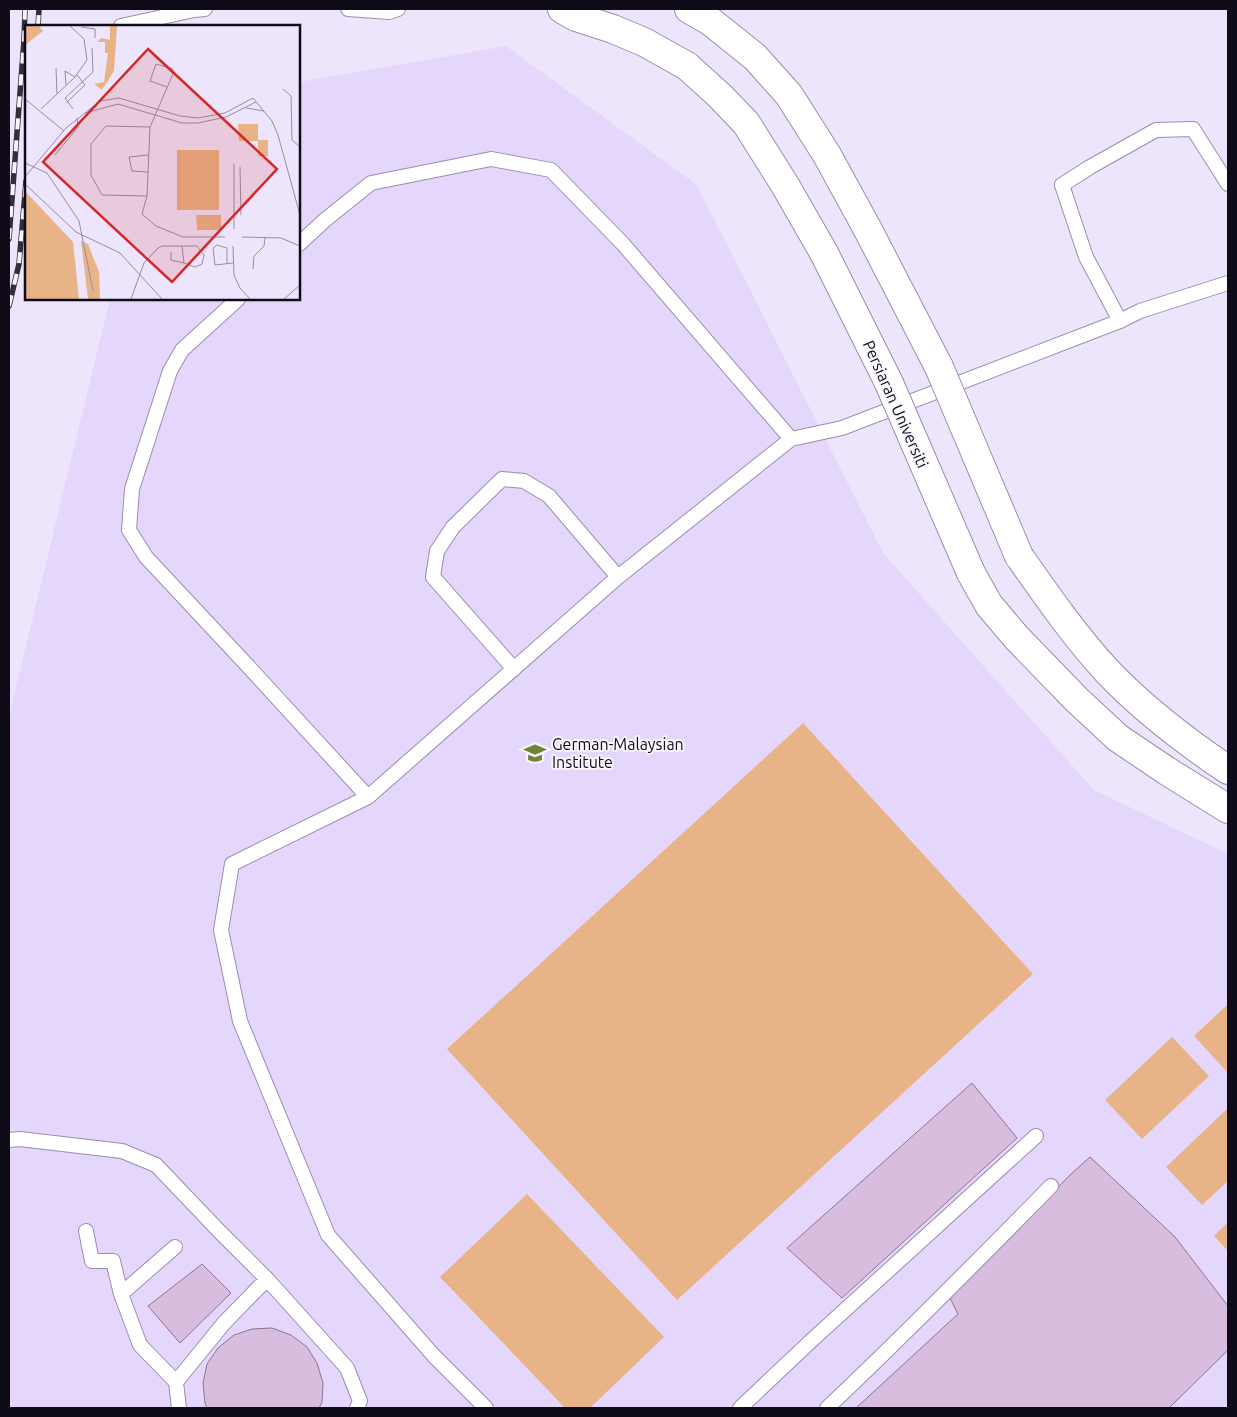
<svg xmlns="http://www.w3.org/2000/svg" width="1237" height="1417" viewBox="0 0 1237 1417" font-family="Ubuntu,sans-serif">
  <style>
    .built { fill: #e5d7fc }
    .green { fill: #e8b487 }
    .building { fill: #d9bdde; stroke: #8e7492 }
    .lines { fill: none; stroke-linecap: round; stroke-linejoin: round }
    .service-casing { stroke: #9a8cb0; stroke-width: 16 }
    .tertiary-casing { stroke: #9a8cb0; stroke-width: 30 }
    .service { stroke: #fff; stroke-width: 14 }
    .tertiary { stroke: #fff; stroke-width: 28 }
    .rail-casing { stroke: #332d3c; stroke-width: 5.5 }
    .rail { stroke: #f8f5fd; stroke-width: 4; stroke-dasharray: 11; stroke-linecap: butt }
    .tertiary-bridge-casing { stroke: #9a8cb0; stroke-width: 30; stroke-linecap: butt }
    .tertiary-bridge { stroke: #fff; stroke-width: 28 }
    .labels { text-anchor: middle; stroke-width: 4; stroke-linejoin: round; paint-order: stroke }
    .street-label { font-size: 16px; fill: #100b18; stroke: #f8f5fd }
    .poi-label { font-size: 16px; fill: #100b18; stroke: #f8f5fd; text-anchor: start }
    .inset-road { fill: none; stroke: #958ea1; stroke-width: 1 }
    .view { fill: #d62828; fill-opacity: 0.15; stroke: #d62828; stroke-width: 2.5 }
    .inset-edge { fill: none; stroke: #100b18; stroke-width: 2.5 }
  </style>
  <rect width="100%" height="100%" fill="#ede5fc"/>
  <path class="built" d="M506 46 697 185 883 553 1094 790 1228 854V1408H9V716L110 299H299V82Z"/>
  <path class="green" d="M803 723 1033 974 677 1300 447 1049Z
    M1228 1004V1073L1194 1036Z
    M1172 1037 1209 1076 1142 1139 1105 1100Z
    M1228 1108V1181L1202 1205 1166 1167Z
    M527 1194 664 1337 590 1408H565L440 1277Z
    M1228 1222V1251L1214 1236Z"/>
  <path class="building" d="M972 1083 1017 1138 842 1298 787 1248Z
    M1090 1157 1175 1237 1228 1306V1350L1169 1408H856L958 1314 950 1298 1070 1175Z
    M202 1264 231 1293 180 1343 148 1306Z
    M272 1328 291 1335 307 1347 317 1363 323 1383 322 1402 319 1408H207L205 1403 203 1383 207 1364 218 1348 234 1335 252 1329Z"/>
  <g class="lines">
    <g class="service-casing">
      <path id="service" d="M348 9 389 12 398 9
        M121 26 194 10 205 9
        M299 244 325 220 371 183 491 159 551 170 623 244 791 439
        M238 299 182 350 170 371 132 489 129 530 146 557 246 664 368 797
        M1120 321 1086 257 1062 185 1090 167 1156 130 1193 129 1228 184
        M514 669 433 577 437 551 453 527 502 479 524 481 549 496 618 577
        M9 1140 20 1139 122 1151 156 1165 219 1231 267 1279 347 1368 360 1401 357 1408
        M86 1231 92 1261H113L121 1294
        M175 1247 121 1294 140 1345 176 1382
        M179 1408 176 1382 224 1323 267 1279
        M486 1408 434 1356 328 1235 240 1021 221 930 232 864 368 797 618 577 791 439 842 428 1120 321 1140 311 1228 283
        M740 1408 812 1340 1036 1136
        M827 1408C904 1336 977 1261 1051 1186"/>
    </g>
    <g class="tertiary-casing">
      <path id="tertiary" d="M562 9 576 17 613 29 644 42 687 66 720 96 746 123 785 185 824 253 889 383
        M689 9 710 21 755 57 789 95 827 155 867 228 939 367
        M1019 556C1047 596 1074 635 1107 671 1143 709 1185 741 1228 770
        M971 573 989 605 1016 637 1076 699 1118 738 1167 771 1228 809"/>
    </g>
    <use href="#service" class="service"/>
    <use href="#tertiary" class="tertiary"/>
    <g class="rail-casing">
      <path id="rail" d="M38 26 39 9
        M9 239 24 40 25 9
        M9 306 19 264 26 181"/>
    </g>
    <use href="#rail" class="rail"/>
    <g class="tertiary-bridge-casing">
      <path id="tertiary-bridge" d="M939 367 1019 556
        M889 383 971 573"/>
    </g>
    <use href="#tertiary-bridge" class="tertiary-bridge"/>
  </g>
  <defs>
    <g id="university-bare" transform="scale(1.725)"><path d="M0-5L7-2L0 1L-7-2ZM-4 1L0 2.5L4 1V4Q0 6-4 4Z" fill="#6f8434" stroke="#f8f5fd" stroke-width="2.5" paint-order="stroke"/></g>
  </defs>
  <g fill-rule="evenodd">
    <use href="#university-bare" x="535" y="753"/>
  </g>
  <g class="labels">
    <g class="street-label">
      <text transform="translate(896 404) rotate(66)" y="6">Persiaran Universiti</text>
    </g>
    <g class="poi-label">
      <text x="552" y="750">German-Malaysian<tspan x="552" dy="18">Institute</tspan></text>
    </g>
  </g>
  <g transform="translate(25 25)">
    <rect width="275" height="275" fill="#ede5fc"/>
    <path d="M0 1H14L18 6 0 20ZM85 1H92L89 46 77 65 69 59 79 57 83 28H80V17H72L76 13 85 15ZM213 99H233V115H243V131H233V116H214ZM152 125H194V185H152ZM0 166 48 217 54 274H0ZM171 190H196V205H172ZM56 216 63 219 74 247 75 274H63Z" fill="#e8b487"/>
    <path class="inset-road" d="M56 2 70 4V13M31 43 32 69M41 60 40 46 50 52M142 62 125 56 131 39 148 44V49L125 102 122 171 117 189 131 201 158 212H200M258 64 266 71 267 115 275 122M0 74 39 106M41 78 60 60 52 50M221 83 239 86M16 84 50 52 62 35 59 14 45 1M48 84 40 73 68 47 67 23M275 86V105M60 88 93 79 157 98H173L201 92 231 77M30 130 53 102 52 93M0 138 22 148 54 196 68 266M209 139V204M215 142 216 190M123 147 107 146 104 132 123 130M0 152 41 103 75 76 94 73 155 91 173 93 200 88 228 73 247 96 253 110 275 190M0 159 51 207 95 228 137 274M122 171 77 170 66 150V119L81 101 125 102M217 212 256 213 275 221M208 221 209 250 215 263 225 274M146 227V235L159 238M202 239V223L192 220 188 223 190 240 208 238M228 244 229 231 239 221 240 213M106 274 119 238 133 223 137 221H172L179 230 177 239 170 242 159 238 157 221M259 274 275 260"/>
    <path class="view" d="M123 24 252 144 147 257 18 137Z"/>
    <rect width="275" height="275" class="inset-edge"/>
  </g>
  <rect width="1237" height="1417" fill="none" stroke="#100b18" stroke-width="20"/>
</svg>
